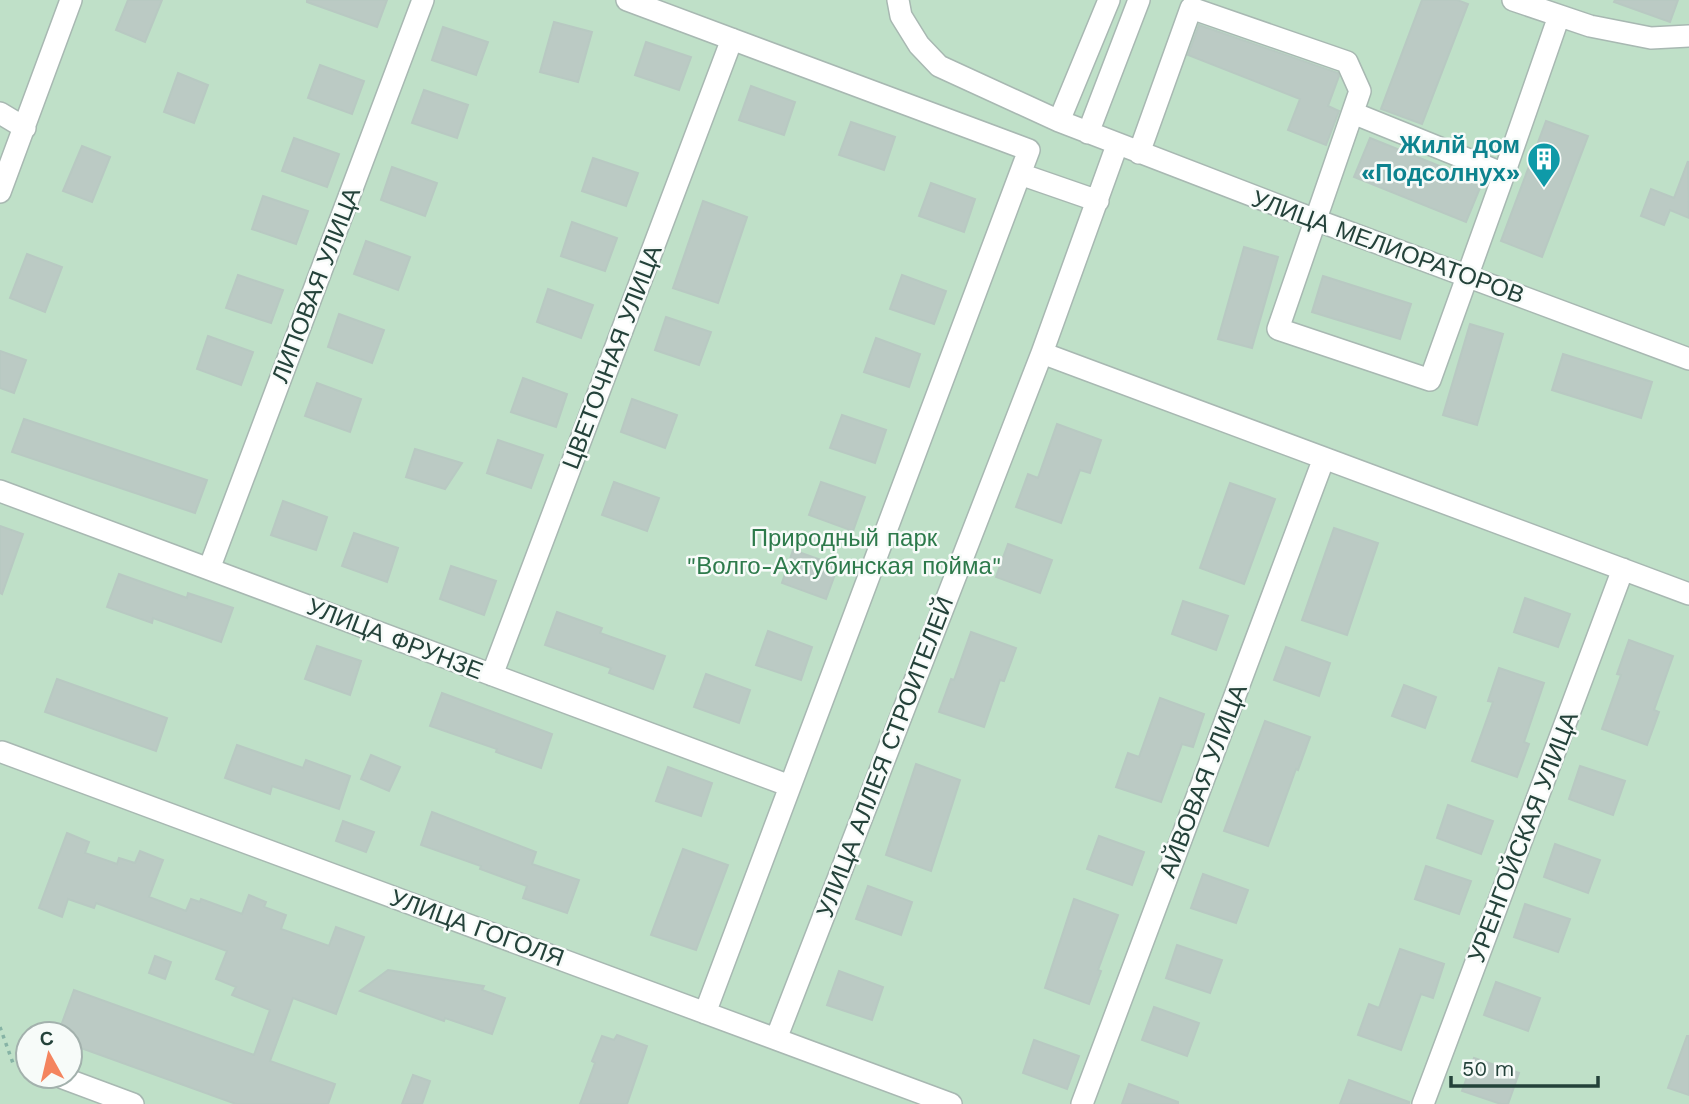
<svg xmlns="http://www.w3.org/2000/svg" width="1689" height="1104" viewBox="0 0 1689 1104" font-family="'Work Sans',sans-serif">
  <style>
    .green { fill: #bfe0c8; fill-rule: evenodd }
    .building { fill: #bbcac4; stroke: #b8c9c2; stroke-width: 2 }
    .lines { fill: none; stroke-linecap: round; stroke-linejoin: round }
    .minor-casing { stroke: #a8b8b2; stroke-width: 24 }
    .path { stroke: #86b3a5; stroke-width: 3.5; stroke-dasharray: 3.5 5; stroke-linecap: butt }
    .minor { stroke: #fff; stroke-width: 21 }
    .labels { text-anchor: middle; stroke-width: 5; stroke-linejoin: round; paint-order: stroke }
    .culture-label { font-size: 24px; font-weight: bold; fill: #0d838f; stroke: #f7fbf9; text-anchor: end }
    .street-label { font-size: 24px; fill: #24423a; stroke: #f7fbf9 }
    .park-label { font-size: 24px; fill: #2d7a4b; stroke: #f7fbf9 }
  </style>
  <rect width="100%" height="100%" fill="#e6efeb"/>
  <path class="green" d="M0 0H1689V1104H0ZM28 1034H70V1076H28Z"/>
  <path class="building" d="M128 0H162L145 42 116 30Z
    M307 0H387L377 27 307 2Z
    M1422 0H1457L1468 4 1422 124 1381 109Z
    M1615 0H1678L1670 22 1614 2Z
    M554 22 592 32 578 82 540 72Z
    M1199 25 1338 73 1339 76 1328 106 1339 111 1326 145 1288 130 1300 99 1188 55Z
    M443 27 488 42 476 75 432 60Z
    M646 42 691 57 679 90 635 75Z
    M320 65 364 81 352 114 308 98Z
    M178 73 208 85 194 123 164 112Z
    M751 86 795 102 784 135 739 120Z
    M424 90 468 105 457 138 412 123Z
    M1546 121 1588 136 1542 257 1501 241Z
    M851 122 895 137 884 170 839 155Z
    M294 138 339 154 327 187 282 171Z
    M1370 138 1482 183 1466 222 1354 177Z
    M82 146 110 157 92 202 63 191Z
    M593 158 638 173 626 206 582 191Z
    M1688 161 1689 218 1670 210 1664 225 1641 216 1651 189 1674 198Z
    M392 167 437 183 425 216 381 200Z
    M931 183 975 199 964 232 919 216Z
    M263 196 308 211 296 244 252 229Z
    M703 201 747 217 718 303 673 288Z
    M572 222 617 238 605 271 561 256Z
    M366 241 410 257 398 290 354 274Z
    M1244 247 1278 257 1252 348 1218 339Z
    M27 254 62 267 45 312 10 298Z
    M238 275 283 290 271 323 226 308Z
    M902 275 946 291 934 324 890 309Z
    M1323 276 1411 304 1400 339 1312 312Z
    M548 289 593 305 581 338 537 322Z
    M339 314 384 330 372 363 328 347Z
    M666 317 711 332 699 365 655 350Z
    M1470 324 1503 334 1477 425 1443 415Z
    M208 336 253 352 241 385 197 369Z
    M876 338 920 354 909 387 864 372Z
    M0 351 26 360 14 393 0 388Z
    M1563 354 1652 382 1641 418 1552 390Z
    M523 378 567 394 556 427 511 412Z
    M317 383 361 399 350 432 305 416Z
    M632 399 677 415 665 448 621 432Z
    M842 415 886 430 875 463 830 448Z
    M24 419 207 480 195 513 12 452Z
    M1057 424 1101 440 1090 473 1080 470 1061 523 1016 507 1028 474 1038 478Z
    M498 440 543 455 531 488 487 473Z
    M415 449 462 463 445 489 406 477Z
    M614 482 659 498 647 531 602 515Z
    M821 482 865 497 853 531 809 515Z
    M1230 483 1275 499 1244 584 1200 568Z
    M283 501 327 517 316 550 271 535Z
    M0 526 23 534 2 594 0 593Z
    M1334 528 1378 543 1347 635 1302 620Z
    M354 533 398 548 387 582 342 566Z
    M1008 544 1052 560 1040 593 996 577Z
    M793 550 838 566 826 599 782 583Z
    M451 566 496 581 484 615 440 599Z
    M119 574 187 598 188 593 233 608 221 642 153 618 152 623 107 607Z
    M1525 598 1570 614 1558 647 1514 632Z
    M1183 601 1228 616 1216 650 1172 634Z
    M557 612 602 628 600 633 665 656 653 689 609 673 611 668 545 645Z
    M768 631 812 647 801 680 756 665Z
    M971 632 1016 648 1004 681 1000 680 984 727 939 712 951 679 954 680Z
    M1629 640 1673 656 1654 710 1659 712 1647 745 1602 729 1621 675 1617 674Z
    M317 646 361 661 350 695 305 679Z
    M1286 647 1330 663 1319 696 1274 680Z
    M1499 668 1544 683 1524 742 1529 744 1517 777 1472 761 1493 702 1488 701Z
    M706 674 750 690 739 723 694 707Z
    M57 679 167 718 156 751 45 712Z
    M1404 685 1436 697 1425 728 1392 716Z
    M442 693 552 734 541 768 496 752 497 749 430 726Z
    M1160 698 1204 714 1193 747 1182 744 1161 802 1116 787 1128 753 1139 757Z
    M1265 721 1310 737 1298 770 1296 769 1268 846 1224 831Z
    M237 745 303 768 306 760 350 776 339 809 272 786 270 794 225 778Z
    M371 755 400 767 389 791 361 779Z
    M916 764 960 780 931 871 886 855Z
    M1580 766 1625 781 1613 815 1569 799Z
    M668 767 712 783 701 816 656 801Z
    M1448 805 1493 821 1481 854 1437 838Z
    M432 812 536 852 532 864 579 880 567 913 523 898 527 886 480 869 481 866 421 845Z
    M343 821 374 832 366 852 336 841Z
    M67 833 89 842 85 853 117 864 119 858 135 863 140 851 163 860 149 897 186 911 191 899 200 902 201 899 242 914 249 895 266 902 264 907 286 915 281 929 329 946 336 927 364 937 336 1014 293 998 270 1061 335 1084 328 1104H236L70 1044V1034H58L74 990 254 1055 270 1010 232 995 236 987 216 979 227 951 96 903 94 908 68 899 62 917 39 908Z
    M1099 836 1144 852 1132 885 1087 869Z
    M1555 844 1600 860 1588 893 1544 877Z
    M683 849 728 865 696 950 651 935Z
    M1426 866 1471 881 1459 914 1415 899Z
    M1203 874 1248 890 1236 923 1191 908Z
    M868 886 912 902 901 935 856 919Z
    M1074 899 1118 915 1098 970 1101 971 1089 1004 1045 988Z
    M1525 904 1570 919 1558 952 1514 937Z
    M1177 945 1222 960 1210 993 1166 978Z
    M1400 949 1444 964 1433 998 1421 994 1401 1050 1358 1035 1369 1004 1379 1008Z
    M155 956 171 962 165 979 149 973Z
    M388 970 484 986 482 990 505 998 492 1034 445 1018 444 1021 360 991Z
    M839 971 883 987 872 1020 827 1005Z
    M1496 982 1540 998 1528 1031 1484 1015Z
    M1154 1007 1199 1023 1187 1056 1142 1040Z
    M617 1035 647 1046 627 1104H580L595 1063 592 1061 602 1036 614 1040Z
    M1687 1036H1689V1095L1668 1088Z
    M1034 1040 1079 1056 1067 1089 1023 1073Z
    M1474 1058 1519 1073 1508 1104H1501L1462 1091Z
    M413 1075 430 1081 422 1104H402Z
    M1349 1080 1409 1102V1104H1340Z
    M1129 1084 1178 1102V1104H1122Z"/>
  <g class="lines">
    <g class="minor-casing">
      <path id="minor" d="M627 0 1029 150 705 1013
        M898 0 901 16 919 45 939 66 1059 121 1316 220 1689 359
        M1513 0 1590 26 1651 38 1689 36
        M0 113 25 128
        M1059 121 1109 0
        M1088 133 1139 0
        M1139 153 1191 8 1347 62 1360 91 1278 329 1430 380 1504 174 1353 113
        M1020 174 1098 201
        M1504 174 1559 16
        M0 192 71 0
        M1042 353 1689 594
        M0 491 790 786
        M209 569 423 0
        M492 675 732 39
        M2 752 951 1104
        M776 1039 1042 353 1117 145
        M63 1078 133 1104
        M1082 1104 1324 458
        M1423 1104 1623 569"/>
    </g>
    <path class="path" d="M0 1027 14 1066"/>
    <use href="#minor" class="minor"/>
  </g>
  <defs>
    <g id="building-pin" transform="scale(1.75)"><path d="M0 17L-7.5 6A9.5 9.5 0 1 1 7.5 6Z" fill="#0f9aa8" stroke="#f7fbf9"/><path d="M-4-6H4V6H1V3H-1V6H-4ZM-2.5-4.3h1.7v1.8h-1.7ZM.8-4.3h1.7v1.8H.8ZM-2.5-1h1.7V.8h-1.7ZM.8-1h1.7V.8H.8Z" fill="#fff"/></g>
  </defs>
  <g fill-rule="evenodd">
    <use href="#building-pin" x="1544" y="159"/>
  </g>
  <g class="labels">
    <g class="culture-label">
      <text x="1520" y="153">Жилй дом<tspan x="1520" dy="28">«Подсолнух»</tspan></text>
    </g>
    <g class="street-label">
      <text transform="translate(1388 247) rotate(20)" y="8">УЛИЦА МЕЛИОРАТОРОВ</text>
      <text transform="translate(316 285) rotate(-69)" y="8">ЛИПОВАЯ УЛИЦА</text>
      <text transform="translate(612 357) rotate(-69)" y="8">ЦВЕТОЧНАЯ УЛИЦА</text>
      <text transform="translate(395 639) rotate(21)" y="8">УЛИЦА ФРУНЗЕ</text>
      <text transform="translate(885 757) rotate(-69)" y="8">УЛИЦА АЛЛЕЯ СТРОИТЕЛЕЙ</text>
      <text transform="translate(1203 781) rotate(-69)" y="8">АЙВОВАЯ УЛИЦА</text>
      <text transform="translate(1523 837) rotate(-69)" y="8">УРЕНГОЙСКАЯ УЛИЦА</text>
      <text transform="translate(477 928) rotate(20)" y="8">УЛИЦА ГОГОЛЯ</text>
    </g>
    <g class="park-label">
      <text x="844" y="546">Природный парк<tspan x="844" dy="28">"Волго-Ахтубинская пойма"</tspan></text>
    </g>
  </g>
  <g transform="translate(49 1055) rotate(352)"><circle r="33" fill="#f7fbf9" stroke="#a3b1ad" stroke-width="2"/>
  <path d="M0-5L12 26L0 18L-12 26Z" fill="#f4845f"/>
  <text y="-10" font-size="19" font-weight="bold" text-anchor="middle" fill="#24423a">С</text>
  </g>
  <path d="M1451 1076v10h147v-10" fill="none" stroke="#24423a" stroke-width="3.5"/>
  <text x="1462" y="1076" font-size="21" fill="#24423a" stroke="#f7fbf9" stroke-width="5" paint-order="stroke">50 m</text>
</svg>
